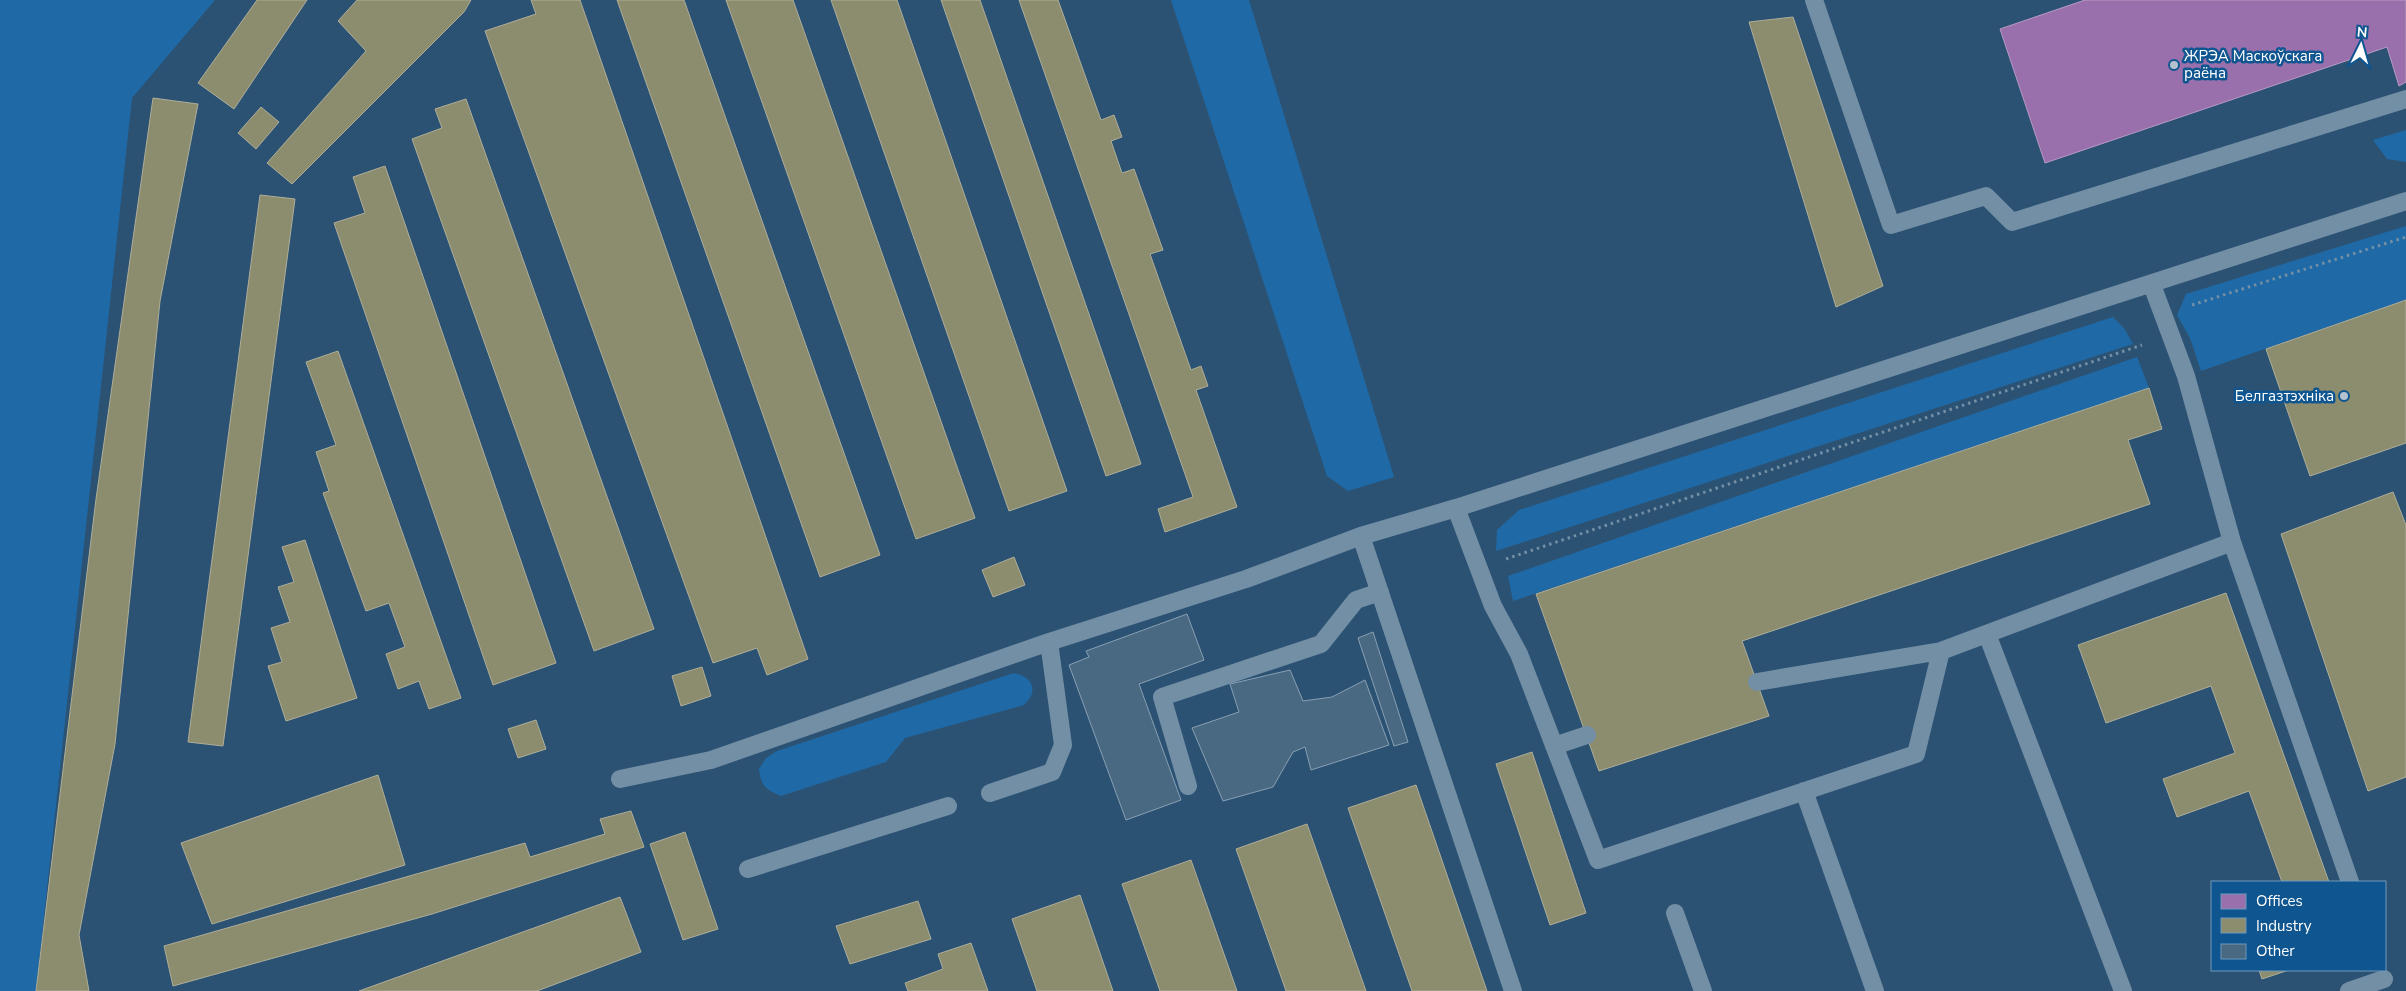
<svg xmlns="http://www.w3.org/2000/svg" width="2406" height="991" viewBox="0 0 2406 991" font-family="'Nunito Sans',sans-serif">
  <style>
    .green { fill: #1f6aa6 }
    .offices { fill: #9970ab; stroke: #b89bc4 }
    .industry { fill: #8c8c6e; stroke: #aeae9a }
    .building { fill: #496882; stroke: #88a0b4 }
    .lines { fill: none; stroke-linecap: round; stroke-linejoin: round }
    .path { stroke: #738fa6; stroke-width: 3; stroke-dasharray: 2.5 4; stroke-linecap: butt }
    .lane { stroke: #738fa6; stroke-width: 18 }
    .poi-dot { fill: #b5c2ce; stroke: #0f5590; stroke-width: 2 }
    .labels { text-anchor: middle; stroke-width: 5; stroke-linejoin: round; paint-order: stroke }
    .poi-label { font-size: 15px; fill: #fff; stroke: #0f5590; text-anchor: start }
  </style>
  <rect width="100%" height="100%" fill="#2c5273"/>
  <path class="green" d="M0 0H215L132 98 36 991H0Z
    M1171 0H1249L1394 477 1348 491 1327 476Z
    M2406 130V162L2387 159 2373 140Z
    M2406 226V300L2201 371 2190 338 2177 315 2186 294Z
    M2113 317 2124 328 2133 344 1496 551 1497 530 1519 510Z
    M2137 357 2149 388 1513 601 1508 576Z
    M1014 673C1033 677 1039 691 1024 705L905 738 886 762 781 796C765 789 761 786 759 769L766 758 777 751Z"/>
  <path class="offices" d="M2085 0H2406V82L2399 86 2387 47 2045 163 2000 29Z"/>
  <path class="industry" d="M257 0H307L234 109 198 83Z
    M357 0H471L464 12 292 184 267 163 366 51 338 21Z
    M531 0H580L808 659 767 675 757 648 713 663 485 31 536 14Z
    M617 0H684L880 555 820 577Z
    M726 0H793L975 518 916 539Z
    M831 0H897L1067 491 1009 511Z
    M941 0H980L1141 464 1106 476Z
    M1019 0H1058L1101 120 1114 115 1122 137 1111 141 1122 173 1134 169 1163 250 1150 254 1191 370 1201 366 1208 386 1196 390 1237 507 1165 532 1158 509 1193 497Z
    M1793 17 1883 286 1836 307 1749 22Z
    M153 98 198 104 160 301 115 744 79 935 89 991H36L96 499Z
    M466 99 654 629 594 651 412 139 442 128 435 109Z
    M261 107 279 122 256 149 238 133Z
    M385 166 556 663 493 685 334 223 365 213 353 177Z
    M260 195 295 199 223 746 188 742Z
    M2406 300V443L2310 476 2266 349Z
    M338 351 461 698 429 709 419 681 398 689 386 654 405 647 389 603 366 611 323 493 329 491 316 452 336 445 306 362Z
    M2149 388 2162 429 2128 440 2150 504 1742 641 1769 716 1599 771 1536 594Z
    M2393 492 2406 525V777L2368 791 2281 534Z
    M305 540 357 698 286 721 268 666 282 662 271 628 290 622 278 587 294 582 282 547Z
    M1014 557 1025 585 993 597 982 570Z
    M2226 593 2329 882H2282L2249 791 2177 817 2163 779 2235 753 2211 686 2106 723 2078 645Z
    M702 667 711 696 681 706 672 676Z
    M536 720 546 749 518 758 508 729Z
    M1532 752 1586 913 1550 925 1496 764Z
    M378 775 405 865 212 924 181 843Z
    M1416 785 1487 991H1412L1348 808Z
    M631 811 644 847 432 914 173 986 164 946 525 843 530 857 605 834 600 819Z
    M1307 824 1366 991H1286L1236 849Z
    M685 832 718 929 683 940 650 844Z
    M1191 860 1237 991H1160L1122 884Z
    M1080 895 1113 991H1037L1012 919Z
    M620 897 641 952 537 991H359Z
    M918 901 931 939 850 964 836 926Z
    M971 943 988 991H908L905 983 943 969 938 954Z
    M2259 970H2289L2262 979Z"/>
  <path class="building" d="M1187 614 1204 660 1139 684 1181 800 1126 820 1069 665 1089 657 1086 651Z
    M1373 632 1408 742 1394 746 1358 638Z
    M1290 670 1303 701 1332 697 1365 680 1389 745 1311 770 1305 747 1293 752 1273 787 1223 801 1192 728 1239 712 1230 684Z"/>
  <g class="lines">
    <path class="path" d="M2192 305 2406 237
      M1506 559 2142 345"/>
    <path class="lane" d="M1814 0 1891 225 1986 196 2012 222 2406 99
      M2152 285 2186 376 2232 542
      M1456 508 1493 606 1519 654 1598 860 1916 754 1941 651 2232 542 2350 882
      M1361 536 1513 991
      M1987 634 2123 991
      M1757 682 1941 651
      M1554 746 1587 735
      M620 779 711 760 1049 642 1246 579 1361 536 1456 508 2406 201
      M1188 786 1162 697 1321 644 1356 600 1380 592
      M1804 791 1875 991
      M990 793 1052 772 1063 745 1049 642
      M748 869 948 806
      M1675 913 1703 991
      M2349 991 2384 979"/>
  </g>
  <g class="poi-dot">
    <circle cx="2174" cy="65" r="5"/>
    <circle cx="2344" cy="396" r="5"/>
  </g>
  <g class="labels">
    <g class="poi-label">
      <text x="2184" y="61">ЖРЭА Маскоўскага<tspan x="2184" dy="17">раёна</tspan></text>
      <text x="2334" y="401" text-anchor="end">Белгазтэхніка</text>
    </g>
  </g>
  <rect x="2211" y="881" width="175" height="90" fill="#0f5590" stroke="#6f99bc"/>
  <rect x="2221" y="894" width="25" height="15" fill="#9970ab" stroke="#6f99bc"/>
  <text x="2256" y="906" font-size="15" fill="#ffffff">Offices</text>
  <rect x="2221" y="918" width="25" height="15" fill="#8c8c6e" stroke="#6f99bc"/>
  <text x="2256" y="931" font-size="15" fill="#ffffff">Industry</text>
  <rect x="2221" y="944" width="25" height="15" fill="#496882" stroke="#6f99bc"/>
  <text x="2256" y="956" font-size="15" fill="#ffffff">Other</text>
  <g transform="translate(2361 45) rotate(5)" stroke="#0f5590" stroke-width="4" paint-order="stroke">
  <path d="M0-4L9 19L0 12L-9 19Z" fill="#ffffff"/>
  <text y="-8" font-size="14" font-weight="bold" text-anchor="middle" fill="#ffffff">N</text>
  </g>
</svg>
